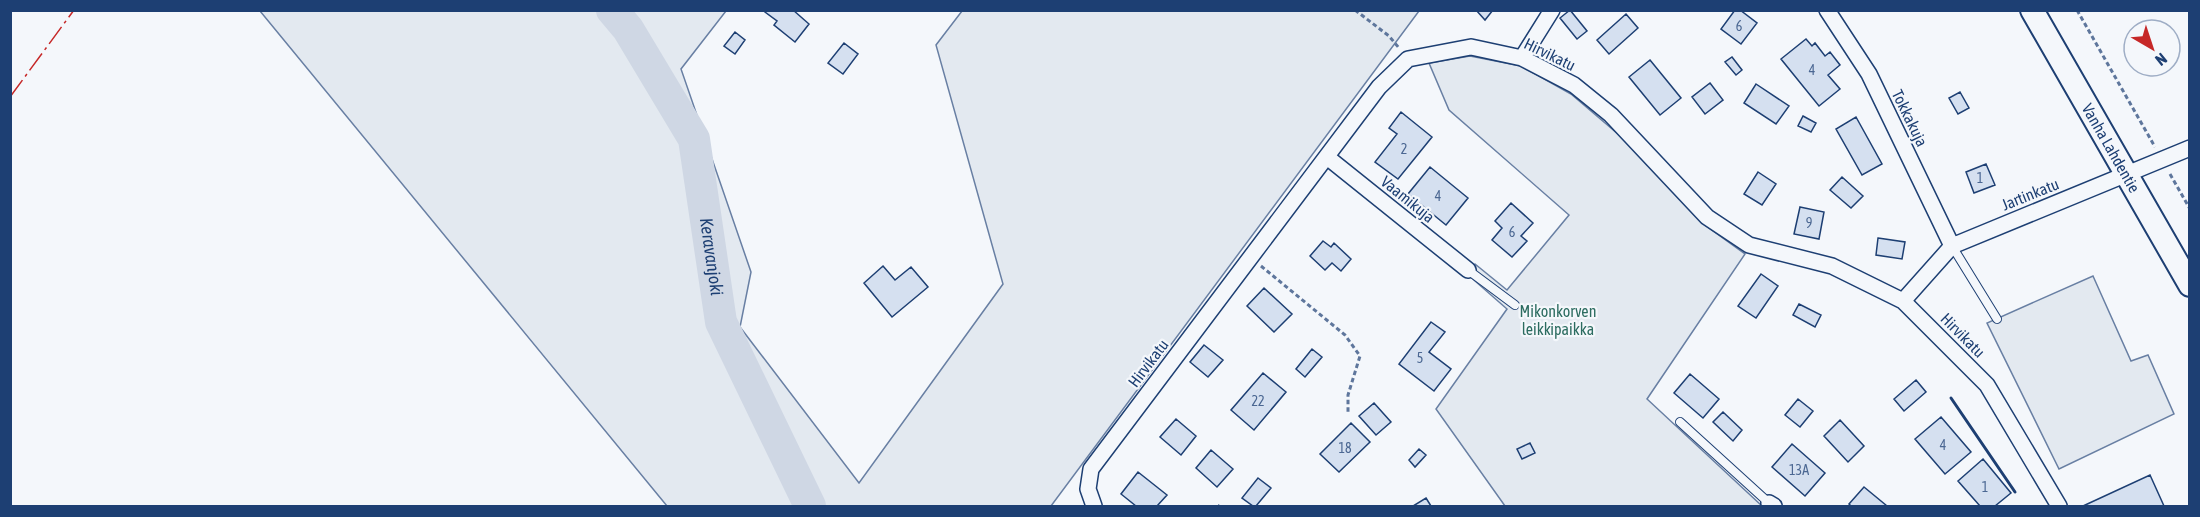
<svg xmlns="http://www.w3.org/2000/svg" width="2200" height="517" viewBox="0 0 2200 517" font-family="'Asap Condensed',sans-serif">
  <style>
    .green { fill: #e3e9f0; stroke: #687fa3; stroke-width: 1.5 }
    .lines { fill: none; stroke-linecap: round; stroke-linejoin: round }
    .river { stroke: #cfd7e4; stroke-width: 32 }
    .building { fill: #d5e0f0; stroke: #1d3f73; stroke-width: 1.5 }
    .lane-casing { stroke: #1d3f73; stroke-width: 10 }
    .street-casing { stroke: #1d3f73; stroke-width: 18 }
    .secondary-casing { stroke: #1d3f73; stroke-width: 26 }
    .path { stroke: #5e769c; stroke-width: 3; stroke-dasharray: 4.5 3; stroke-linecap: butt }
    .lane { stroke: #f4f7fb; stroke-width: 8 }
    .street { stroke: #f4f7fb; stroke-width: 15 }
    .secondary { stroke: #f4f7fb; stroke-width: 22 }
    .fence { stroke: #1d3f73; stroke-width: 1.5; stroke-dasharray: 8 3; stroke-linecap: butt }
    .wall { stroke: #1d3f73; stroke-width: 3 }
    .power { stroke: #c62828; stroke-width: 1.5; stroke-dasharray: 21 4.5 3 4.5; stroke-linecap: butt }
    .labels { text-anchor: middle; stroke-width: 4.5; stroke-linejoin: round; paint-order: stroke }
    .number-label { font-size: 14px; fill: #4b6792 }
    .street-label { font-size: 16px; fill: #1d3f73; stroke: #f4f7fb }
    .park-label { font-size: 16px; fill: #2c6c60; stroke: #f4f7fb }
    .water-label { font-size: 18px; font-style: italic; fill: #1d3f73; stroke: #f4f7fb }
  </style>
  <rect width="100%" height="100%" fill="#f4f7fb"/>
  <path class="green" d="M260 11H726L681 69 751 272 740 327 859 483 1003 284 936 45 962 11H1419L1051 506H667Z
    M1470 56 1521 66 1571 94 1625 140 1702 223 1745 254 1647 399 1762 506H1505L1436 409 1507 309 1467 274 1475 264 1507 290 1569 215 1449 110 1429 63Z
    M2093 276 2131 361 2148 355 2174 414 2059 469 1987 323Z"/>
  <g class="lines">
    <path class="river" id="s1" d="M612 10 628 29 694 139 721 322 810 506"/>
  </g>
  <path class="building" d="M766 10H793L809 24 795 42 774 25 777 21 765 12Z
    M1476 10H1493L1485 20Z
    M1570 10 1587 31 1577 39 1560 18Z
    M1735 10H1740L1757 23 1741 44 1721 29Z
    M1626 14 1638 28 1609 54 1597 40Z
    M735 32 745 40 735 54 724 46Z
    M1806 39 1812 46 1815 43 1825 56 1830 52 1840 65 1828 75 1840 89 1819 106 1781 59Z
    M844 43 858 54 843 74 828 63Z
    M1732 57 1742 70 1736 75 1725 62Z
    M1650 60 1681 98 1660 115 1629 77Z
    M1710 83 1723 100 1705 114 1692 97Z
    M1756 84 1789 106 1776 124 1744 103Z
    M1960 92 1969 108 1958 114 1949 98Z
    M1401 112 1432 137 1398 179 1375 162 1397 134 1389 128Z
    M1803 116 1816 123 1811 132 1798 126Z
    M1856 117 1882 164 1862 175 1836 129Z
    M1986 164 1995 185 1974 193 1966 172Z
    M1430 167 1468 198 1446 225 1408 194Z
    M1758 172 1776 184 1762 205 1744 194Z
    M1842 177 1863 196 1851 208 1830 190Z
    M1511 203 1533 223 1521 236 1527 241 1512 257 1492 240 1502 228 1495 221Z
    M1800 207 1824 212 1819 239 1794 234Z
    M1878 238 1905 242 1902 259 1876 255Z
    M1323 241 1331 247 1334 243 1351 259 1341 271 1332 263 1325 270 1310 256Z
    M883 266 895 280 911 267 928 287 892 317 864 283Z
    M1761 274 1778 286 1756 318 1738 306Z
    M1264 288 1292 314 1274 332 1247 306Z
    M1799 304 1821 315 1815 327 1793 315Z
    M1431 322 1445 332 1429 352 1451 369 1434 391 1399 364Z
    M1204 345 1223 360 1208 377 1190 362Z
    M1312 349 1322 357 1305 377 1296 369Z
    M1263 373 1286 392 1254 430 1231 410Z
    M1690 374 1719 399 1703 418 1674 393Z
    M1916 380 1926 392 1904 411 1894 399Z
    M1798 399 1813 411 1800 427 1785 415Z
    M1374 403 1391 422 1376 435 1359 416Z
    M1723 412 1742 430 1733 441 1713 422Z
    M1941 417 1971 452 1945 474 1915 439Z
    M1176 419 1196 436 1181 455 1160 437Z
    M1840 420 1864 446 1848 462 1824 436Z
    M1351 423 1370 442 1339 472 1320 454Z
    M1530 443 1535 453 1522 459 1517 449Z
    M1792 444 1825 473 1805 496 1772 467Z
    M1419 449 1426 455 1415 467 1409 460Z
    M1211 450 1233 469 1217 487 1196 468Z
    M1983 459 2011 493 1995 506H1980L1958 481Z
    M1138 472 1167 495 1157 506H1136L1121 494Z
    M2150 475 2164 506H2083Z
    M1258 478 1271 488 1256 506H1253L1242 498Z
    M1864 487 1887 506H1851L1849 504Z
    M1426 498 1431 506H1413Z"/>
  <g class="lines">
    <g class="lane-casing">
      <path id="lane" d="M1952 246 1997 319
        M1468 270 1515 305
        M1680 422 1769 503"/>
    </g>
    <g class="street-casing">
      <path id="street" d="M1827 10 1869 74 1952 246
        M1522 58 1552 10
        M1327 157 1468 270
        M1903 301 1952 246 2190 148
        M1769 503 1774 506
        M1094 506 1088 489 1091 469 1379 87 1408 59 1471 47 1522 58 1574 85 1611 115 1707 217 1749 245 1832 266 1903 301 1987 385 2059 506"/>
    </g>
    <g class="secondary-casing">
      <g id="secondary">
        <path id="s2" d="M2032 10 2190 285"/>
      </g>
    </g>
    <path class="path" d="M1355 10 1389 36 1399 48
      M2077 10 2155 147
      M2170 174 2190 209
      M1261 266 1345 335 1360 356 1348 395V414"/>
    <use href="#lane" class="lane"/>
    <use href="#street" class="street"/>
    <use href="#secondary" class="secondary"/>
    <path class="fence" d="M1218 505 1220 506"/>
    <path class="wall" d="M1951 398 2015 492"/>
    <path class="power" d="M10 97 74 10"/>
  </g>
  <g class="labels">
    <g class="number-label">
      <text x="1739" y="31">6</text>
      <text x="1812" y="75">4</text>
      <text x="1404" y="154">2</text>
      <text x="1980" y="183">1</text>
      <text x="1438" y="201">4</text>
      <text x="1809" y="228">9</text>
      <text x="1512" y="237">6</text>
      <text x="1420" y="363">5</text>
      <text x="1258" y="406">22</text>
      <text x="1943" y="450">4</text>
      <text x="1345" y="453">18</text>
      <text x="1799" y="475">13A</text>
      <text x="1985" y="492">1</text>
    </g>
    <g class="street-label">
      <text transform="translate(1550 54) rotate(26)" y="6">Hirvikatu</text>
      <text transform="translate(1910 118) rotate(64)" y="6">Tokkakuja</text>
      <text dy="6" stroke="none"><textPath href="#s2" startOffset="159">Vanha Lahdentie</textPath></text>
      <text transform="translate(2030 194) rotate(-22)" y="6">Jartinkatu</text>
      <text transform="translate(1408 199) rotate(39)" y="6">Vaamikuja</text>
      <text transform="translate(1963 335) rotate(45)" y="6">Hirvikatu</text>
      <text transform="translate(1148 363) rotate(-53)" y="6">Hirvikatu</text>
    </g>
    <g class="park-label">
      <text x="1558" y="317">Mikonkorven<tspan x="1558" dy="18">leikkipaikka</tspan></text>
    </g>
    <g class="water-label">
      <text dy="6" stroke="none"><textPath href="#s1" startOffset="272">Keravanjoki</textPath></text>
    </g>
  </g>
  <rect width="2200" height="517" fill="none" stroke="#1d3f73" stroke-width="24"/>
  <g transform="translate(2152 48) rotate(141)"><circle r="28" fill="#f4f7fb" stroke="#9eadc5" stroke-width="1.5"/>
  <path d="M0-4.5L10 22L0 15L-10 22Z" fill="#c62828"/>
  <text y="-9" font-size="16" font-weight="bold" text-anchor="middle" fill="#1d3f73">N</text>
  </g>
</svg>
